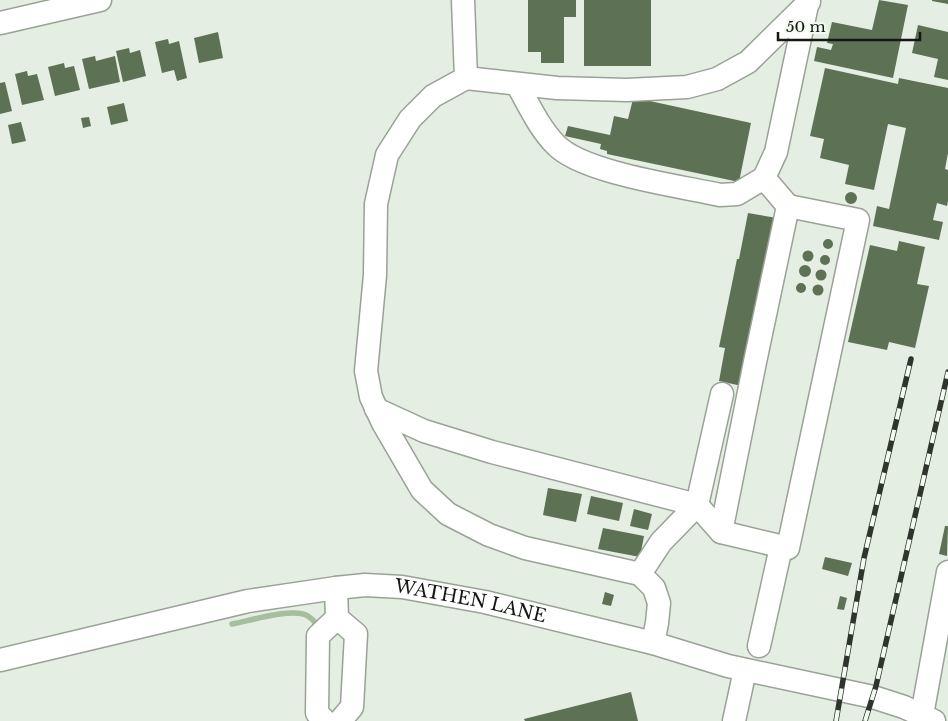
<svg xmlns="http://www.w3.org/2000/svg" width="948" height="721" viewBox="0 0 948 721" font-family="'Libre Baskerville',serif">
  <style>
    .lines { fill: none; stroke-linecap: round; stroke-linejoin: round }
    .stream { stroke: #a6bd9e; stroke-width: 5.5 }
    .building { fill: #5d7155 }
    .minor-casing { stroke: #9aa297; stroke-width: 25 }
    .minor { stroke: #fff; stroke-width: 22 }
    .rail-casing { stroke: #30342f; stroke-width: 5.5 }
    .rail { stroke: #f2fbef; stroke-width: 4; stroke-dasharray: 11; stroke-linecap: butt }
    .labels { text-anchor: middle; stroke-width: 4; stroke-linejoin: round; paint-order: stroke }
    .street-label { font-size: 18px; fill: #141713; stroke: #f2fbef }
  </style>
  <rect width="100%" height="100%" fill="#e5eee2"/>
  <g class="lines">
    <path class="stream" d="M232 624C249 621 291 608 306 615 312 618 316 623 320 628"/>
  </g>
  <path class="building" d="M528 0H576V17H564V63H541V52H528Z
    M584 0H651V66H584Z
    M879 0 908 5 893 78 814 61 817 47 831 50 833 44 827 43 832 22 872 30Z
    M932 0H948V4L932 1Z
    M918 25 948 32V80L934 77 938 59 912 53Z
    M218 32 223 58 199 63 194 38Z
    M168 39 169 44 179 41 187 78 177 81 174 70 162 73 155 42Z
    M129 48 130 53 140 50 146 76 123 82 116 51Z
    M95 56 96 61 115 56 120 82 89 89 82 59Z
    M64 63 65 68 74 66 80 90 55 96 48 67Z
    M825 68 898 84 899 78 948 88V153L945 169 948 170V201L947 206 937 203 933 220 943 222 939 240 873 226 877 206 889 209 906 128 888 124 874 190 845 184 849 165 820 158 824 139 810 136Z
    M27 71 28 76 37 74 44 100 22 105 15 74Z
    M5 82 12 111 0 114V83Z
    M636 98 751 123 739 182 607 154V151L600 149 601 144 565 136 568 126 610 135 614 116 628 119 633 99Z
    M124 103 128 121 111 125 107 107Z
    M89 117 91 126 83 128 81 118Z
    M21 122 26 141 12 144 8 125Z
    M845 198a6 6 0 1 1 12 0a6 6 0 1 1-12 0Z
    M748 213 777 218 742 386 719 381 725 348 719 347 737 259H739Z
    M823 244a5 5 0 1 1 10 0a5 5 0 1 1-10 0Z
    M899 241 925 247 917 284 929 286 915 348 889 342 887 350 848 342 870 245 897 251Z
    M802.5 256a5.5 5.5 0 1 1 11 0a5.5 5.5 0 1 1-11 0Z
    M820 260a5 5 0 1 1 10 0a5 5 0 1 1-10 0Z
    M799 271a6 6 0 1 1 12 0a6 6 0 1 1-12 0Z
    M815.5 275a5.5 5.5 0 1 1 11 0a5.5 5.5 0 1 1-11 0Z
    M796 288a5 5 0 1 1 10 0a5 5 0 1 1-10 0Z
    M812.5 290a5.5 5.5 0 1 1 11 0a5.5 5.5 0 1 1-11 0Z
    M548 488 582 494 576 522 543 515Z
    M591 496 623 503 619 521 587 514Z
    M634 509 652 514 648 530 630 526Z
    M945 526H948L947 556 939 554Z
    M603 528 644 536 640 557 598 549Z
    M825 557 852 563 848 576 822 569Z
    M605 592 614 595 611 606 602 604Z
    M840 596 847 598 844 610 837 609Z
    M631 692 638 721H525L524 719Z"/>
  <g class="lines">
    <g class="minor-casing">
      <g id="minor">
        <path d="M463 0 466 78 433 96 410 119 387 155 376 204 375 275 366 371 371 397 383 423 422 490 448 514 489 535 525 548 640 574 654 588 659 603 657 623 653 643"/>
        <path d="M0 23 100 0"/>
        <path d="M466 78 557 88 627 90 687 87 717 79 748 62 809 2"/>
        <path d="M517 84C529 105 539 128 556 145 583 173 680 186 720 195L737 194 764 178 776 152 807 5"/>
        <path d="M376 409 424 431 492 452 697 505 721 532 788 548 858 220 788 206"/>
        <path d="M721 532 755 362 788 206 764 178"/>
        <path d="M640 574 661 542 697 505 722 394"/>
        <path d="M336 588 337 618 356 634 352 707 340 721"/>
        <path d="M759 646 781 547"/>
        <path id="s1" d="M0 660 248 601 336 588 365 585 402 587 485 602 653 643 728 666 873 697 904 707 934 721"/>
        <path d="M922 715 948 572"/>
        <path d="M325 721 317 713 318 636 337 618"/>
        <path d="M734 721 745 670"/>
      </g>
    </g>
    <use href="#minor" class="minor"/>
    <g class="rail-casing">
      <path id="rail" d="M836 721 864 558 911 359
        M865 721 876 686 948 372"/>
    </g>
    <use href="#rail" class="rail"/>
  </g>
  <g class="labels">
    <g class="street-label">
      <text dy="6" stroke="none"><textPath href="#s1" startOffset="480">WATHEN LANE</textPath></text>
    </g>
  </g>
  <path d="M778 32v8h142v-8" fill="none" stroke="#141713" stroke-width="2.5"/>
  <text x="786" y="32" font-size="15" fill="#141713" stroke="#f2fbef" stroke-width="4" paint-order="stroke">50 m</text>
</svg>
